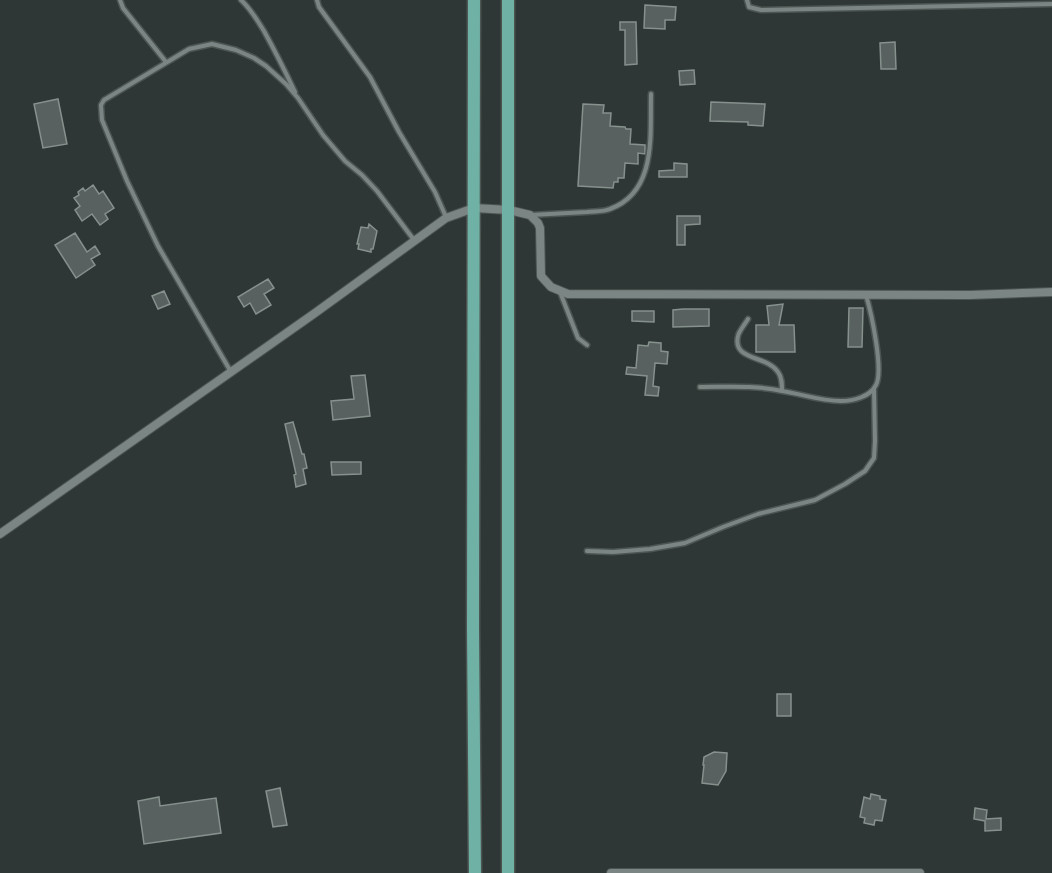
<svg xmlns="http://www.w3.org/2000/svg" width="1052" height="873" viewBox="0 0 1052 873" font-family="'Source Sans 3',sans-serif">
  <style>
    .building { fill: #58615f; stroke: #86908d; stroke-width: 1.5 }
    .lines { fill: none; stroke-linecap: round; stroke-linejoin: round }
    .lane-casing { stroke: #4d5553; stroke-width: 7 }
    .street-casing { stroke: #4d5553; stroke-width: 10 }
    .primary-casing { stroke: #4d5553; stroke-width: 15 }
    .lane { stroke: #7b8583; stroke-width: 4 }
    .street { stroke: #7b8583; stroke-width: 8 }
    .primary { stroke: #70b1a5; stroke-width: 12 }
  </style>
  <rect width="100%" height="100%" fill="#2e3735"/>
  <path class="building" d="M645 5 676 7 675 20H665V29L644 28Z
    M620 22H636L637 64 625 65V30H620Z
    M895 42 896 69H881L880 43Z
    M694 70 695 84 680 85 679 71Z
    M58 99 67 144 43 148 34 104Z
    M711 102 765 104 763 126 748 125V122L710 121Z
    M583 104 604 105 603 113H611L610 126 625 127 626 129H631L630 144 645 145V154L638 153V164L625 163 624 178H618V182H614L613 188 578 186Z
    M674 163 687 164V177H659V171L674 170Z
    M93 185 99 194 103 191 114 208 105 214 108 219 100 225 92 214 82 221 75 210 80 206 74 198 79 195 78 192 83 188 85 191Z
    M677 216H700V224L685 225V245H677Z
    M369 224 377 231 373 249H371V252L358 249 359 244H357L361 227 368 228Z
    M75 233 87 252 95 246 100 254 91 259 95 265 76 278 55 245Z
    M268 279 274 288 264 294 271 305 256 314 250 303 244 307 238 297Z
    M164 291 170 304 158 309 152 296Z
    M783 304 779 325H794L795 352H756V325H769L767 306Z
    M849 308H863L862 347H848Z
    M683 309H709V326L673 327V310Z
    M632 311H654V322L632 321Z
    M649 342 661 343V351L668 352 667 364 655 363 653 386 659 387 658 396 645 395 647 376 626 374 627 367 636 368 638 345 648 346Z
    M365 375 370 416 333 420 331 401 354 399 351 376Z
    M293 422 302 454H304L307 468 303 469 306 484 296 487 294 475 296 474 285 424Z
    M331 462H361V474L332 475Z
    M777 694H791V716H777Z
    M714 752 727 753 726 771 718 785 702 783 704 765H703L704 757Z
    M280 788 287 825 273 827 266 791Z
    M871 794 880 796V799L886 800 882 821 875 820 874 825 864 823 865 818 860 817 864 797 870 799Z
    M159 797 160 806 216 798 221 833 144 844 138 801Z
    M975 808 987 810 986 819 1001 818V830L985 831V821L974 819Z"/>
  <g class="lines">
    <g class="lane-casing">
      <path id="lane" d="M120 0 123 8 166 62
        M241 0C251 9 257 20 264 31 275 51 285 71 295 92
        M317 0 319 7 370 77 399 132 435 192 446 217
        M747 0 749 7 761 10 1052 4
        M531 215C549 214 568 213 587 212 594 211 603 212 610 209 657 192 650 135 651 94
        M560 292 578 338 587 345
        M748 319C745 324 739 331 738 336 732 361 767 355 778 372 782 377 782 384 782 391
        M231 372 158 246 127 181 102 120 101 105 104 100 189 49 212 44 236 50 254 58 266 66 286 84 298 98 323 135 345 161 362 175 377 191 414 240
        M700 387C727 387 755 385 782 391 802 394 820 401 841 401 853 401 870 397 876 385 884 370 871 312 866 295
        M587 551 613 552 650 549 685 543 723 527 758 514 815 500 845 484 865 471 874 458 875 441 874 389"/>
    </g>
    <g class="street-casing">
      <path id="street" d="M0 534 315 313 446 218 474 208 509 210 530 215 538 223 540 228 541 276 551 287 568 294 970 295 1052 292
        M611 873H920"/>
    </g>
    <g class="primary-casing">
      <path id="primary" d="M474 0 473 628 475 873
        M508 873V0"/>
    </g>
    <use href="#lane" class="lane"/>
    <use href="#street" class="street"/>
    <use href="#primary" class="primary"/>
  </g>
</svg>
